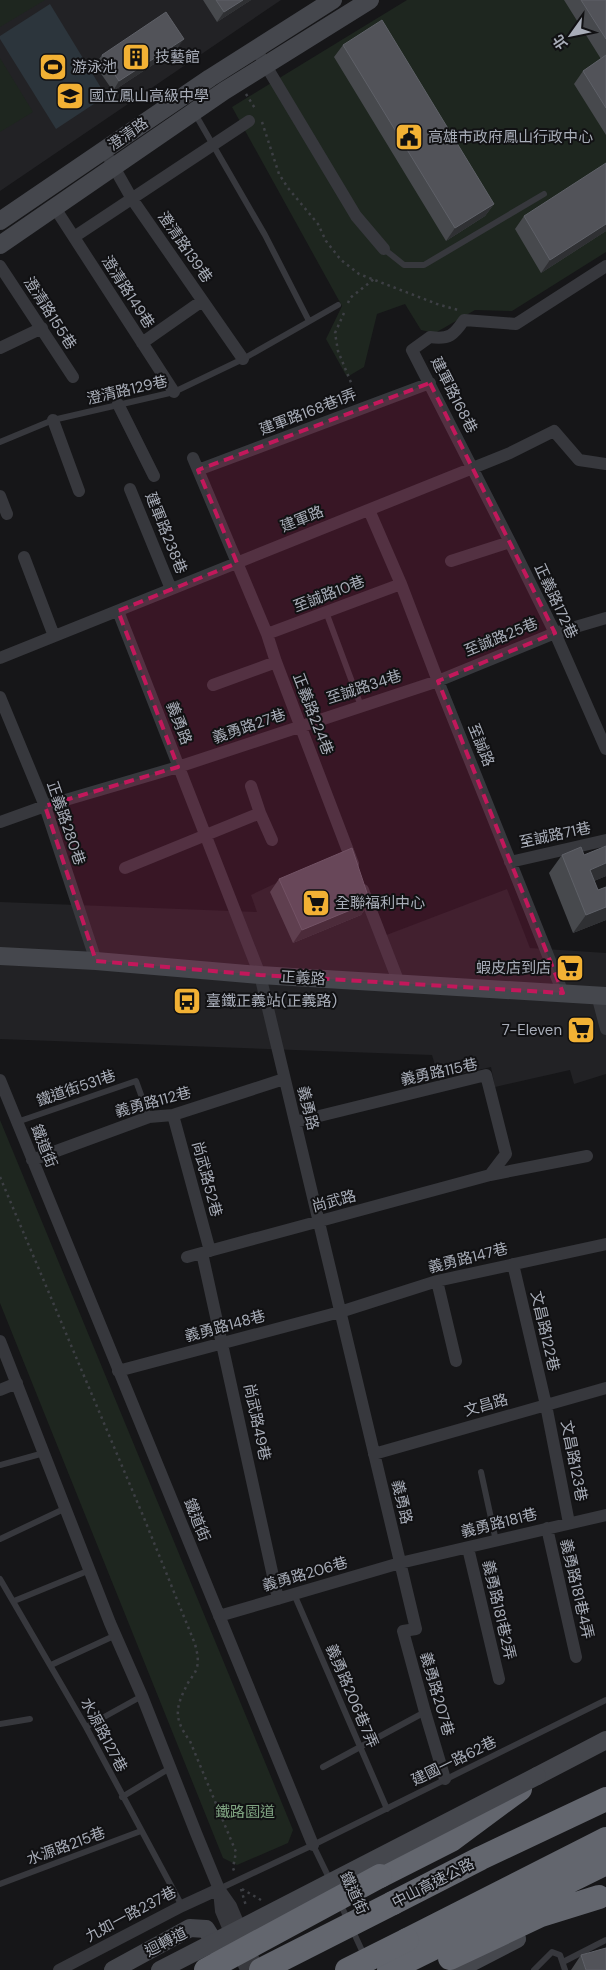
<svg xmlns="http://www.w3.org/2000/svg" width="606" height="1970" viewBox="0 0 606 1970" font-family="'DM Sans','Noto Sans TC',sans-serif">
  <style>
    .built { fill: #222225 }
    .green { fill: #1e261f }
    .water { fill: #2c353c }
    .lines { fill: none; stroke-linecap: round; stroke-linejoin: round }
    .path { stroke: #3d3f44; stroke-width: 2.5; stroke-dasharray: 2.5 4; stroke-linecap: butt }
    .lane { stroke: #37383d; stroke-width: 6 }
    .street { stroke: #37383d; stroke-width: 12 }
    .secondary { stroke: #45474d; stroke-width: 18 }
    .highway { stroke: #63666e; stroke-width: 24 }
    .secondary-bridge { stroke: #45474d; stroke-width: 18 }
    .highway-bridge { stroke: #63666e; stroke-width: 24 }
    .wall { fill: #47494d }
    .shaded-wall { fill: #2f3033 }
    .building { fill: #525359; stroke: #5f6168 }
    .marked { fill: #c2185b; fill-opacity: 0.2; stroke: #c2185b; stroke-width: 4; stroke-dasharray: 10 6; stroke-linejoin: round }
    .labels { text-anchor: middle; stroke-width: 4; stroke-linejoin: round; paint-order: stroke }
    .poi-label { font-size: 15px; fill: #a8adb8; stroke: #111113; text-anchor: start }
    .street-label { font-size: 15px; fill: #a8adb8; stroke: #111113 }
    .park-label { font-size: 15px; fill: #7fa381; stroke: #111113 }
  </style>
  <rect width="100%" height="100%" fill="#161618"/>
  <path class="built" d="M0 0H281L0 191Z
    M342 852 376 939 507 889 530 948 606 953V1074L574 1084 570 1070 495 1087 491 1067 439 1079 432 1055 0 1039V902L257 912 251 895Z"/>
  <path class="green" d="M0 0H45L0 27Z
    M407 0H606V252L512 311 475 310 435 333 421 330 405 304 377 314 364 367 347 377 326 339 342 306 232 107Z
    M0 58 33 112 0 132Z
    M0 1120 293 1830 288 1843 237 1865 223 1858 0 1303Z"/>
  <path class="water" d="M50 4 106 96 56 129 0 39V36Z"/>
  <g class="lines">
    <path class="path" d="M246 94 256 110
      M262 122 279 174 288 188 318 224 326 241 341 260 359 274 437 304 458 310
      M348 303 350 298 374 279
      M344 313 335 333 338 351 352 385
      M0 1177 144 1518 195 1644C197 1652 199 1660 197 1667 196 1672 192 1677 189 1681 176 1706 172 1717 190 1741L236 1852 233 1868 235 1873
      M241 1889 246 1906
      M242 1889 261 1900"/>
    <path class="lane" d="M194 112 265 235 309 321
      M384 249 404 265H424L544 194
      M0 442 53 420 174 392 243 359 338 305
      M326 612 361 706
      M17 1122 136 1081 149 1117
      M0 1465 44 1453
      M481 1472 496 1541
      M0 1539 66 1508
      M0 1579 86 1727 182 1906
      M294 1594 387 1809
      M14 1601 90 1570
      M51 1665 116 1635
      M0 1724 30 1719
      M86 1727 142 1696
      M323 1767 425 1712
      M122 1797 170 1768
      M313 1845 330 1880
      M0 1884 141 1831
      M219 1889 313 1845 606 1700
      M340 1903 364 1955
      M563 1962 606 1940
      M534 1970 552 1952 560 1955 565 1970"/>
    <path class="street" d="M256 49 356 216 384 249
      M110 160 132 199 243 359
      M55 208 174 392
      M74 237 249 121
      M0 266 73 377
      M606 266 516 324 464 320C454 335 449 340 430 337L412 350 510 542 555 633 606 749
      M142 343 202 301
      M0 348 42 328
      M118 404 154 476
      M53 420 79 491
      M193 458 267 634 276 662 353 864
      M198 470 430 383
      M130 489 171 589
      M0 496 7 514
      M369 510 401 584 438 681 563 993
      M24 557 54 636
      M451 561 510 542
      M118 611 260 975 416 1629 403 1631 425 1712 445 1779
      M267 634 401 584
      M0 658 510 453 554 431 579 460 606 464
      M213 685 276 662
      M0 697 45 806 96 961
      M251 786 260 813 272 840
      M0 822 45 806 178 767 438 681 555 633 606 618
      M510 862 606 840
      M125 868 260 813
      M363 890 399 983
      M597 995 606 1029
      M0 1080 313 1845
      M173 1115 210 1251
      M295 1122 486 1075 506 1154 490 1175
      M32 1160 149 1117 173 1115 284 1079
      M202 1253 278 1599
      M187 1257 490 1175 587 1156
      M513 1264 546 1405 569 1523
      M437 1281 456 1361
      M0 1341 110 1623 142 1696 196 1833 219 1889 231 1906 258 1970
      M118 1371 340 1312 437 1281 606 1244
      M0 1390 17 1383
      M374 1454 606 1388
      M547 1528 576 1657
      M468 1548 499 1679
      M219 1616 400 1563 606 1515
      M219 1891 221 1911 246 1970
      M59 1970 182 1906 219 1889"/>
    <path class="secondary" d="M0 221 210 78 333 0
      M0 245 224 91 370 0
      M0 956 96 961 260 975 606 996
      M537 1776 606 1740
      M113 1970 190 1928 206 1929 221 1953
      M457 1970 517 1939"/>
    <path class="highway" d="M380 1876 451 1840 520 1789
      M393 1903 481 1858 606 1799
      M407 1940 606 1839
      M450 1958 541 1915 599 1897
      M389 1970 606 1863"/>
    <path class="secondary-bridge" d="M160 1970 537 1776"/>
    <path class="highway-bridge" d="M206 1970 380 1876
      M261 1970 393 1903
      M347 1970 407 1940"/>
  </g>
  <path class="wall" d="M203 0H251L217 22Z
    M564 0H606V135L574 84 583 71 601 59Z
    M343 45 494 204 485 216 446 241 334 57Z
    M177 49 113 91 95 65 102 55Z
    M524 216 606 231 541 273 515 229Z
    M562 855 606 876 594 881 598 890 606 887V920L573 933 549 873Z
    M279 879 370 902 361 915 293 943 270 892Z
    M581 1955 606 1970H571Z"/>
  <path class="shaded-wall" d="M243 0H251L217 22 224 12Z
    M184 39 177 49 113 91 119 81Z
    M494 204 485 216 446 241 455 228Z
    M606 224V231L541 273 550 260Z
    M606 863V876L577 888 590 870Z
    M370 902 361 915 293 943 302 930Z
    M606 907V920L573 933 586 915Z"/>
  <path class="building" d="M216 0H243L224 12Z
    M581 0H606V39Z
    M166 12 184 39 119 81 102 55Z
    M382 20 494 204 455 228 343 45Z
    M606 55V108L583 71Z
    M606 163V224L550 260 524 216Z
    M606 846V863L590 870 598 890 606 887V907L586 915 562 855 581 847 584 855Z
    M352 848 370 902 302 930 279 879Z
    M606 1948V1970H586L581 1955Z"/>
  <path class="marked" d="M430 383 555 633 438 681 563 993 260 975 96 961 45 806 178 767 118 611 237 563 198 470Z"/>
  <defs>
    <g id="building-square" transform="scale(1.4375)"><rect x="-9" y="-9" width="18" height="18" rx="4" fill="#f2b134" stroke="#111113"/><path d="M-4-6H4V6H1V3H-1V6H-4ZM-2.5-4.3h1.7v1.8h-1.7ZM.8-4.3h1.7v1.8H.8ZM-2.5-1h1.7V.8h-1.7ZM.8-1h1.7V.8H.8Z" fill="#111"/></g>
    <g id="stadium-square" transform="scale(1.4375)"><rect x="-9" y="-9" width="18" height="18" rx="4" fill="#f2b134" stroke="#111113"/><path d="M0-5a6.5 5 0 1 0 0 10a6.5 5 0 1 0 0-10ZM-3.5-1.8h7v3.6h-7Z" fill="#111"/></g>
    <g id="school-square" transform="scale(1.4375)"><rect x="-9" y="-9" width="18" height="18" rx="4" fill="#f2b134" stroke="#111113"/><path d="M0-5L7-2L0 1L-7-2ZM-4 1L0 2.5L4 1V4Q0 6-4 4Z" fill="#111"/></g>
    <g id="civic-square" transform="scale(1.4375)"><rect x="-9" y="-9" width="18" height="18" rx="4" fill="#f2b134" stroke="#111113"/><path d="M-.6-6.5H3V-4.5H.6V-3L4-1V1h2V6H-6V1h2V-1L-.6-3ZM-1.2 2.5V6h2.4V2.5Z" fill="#111"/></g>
    <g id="supermarket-square" transform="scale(1.4375)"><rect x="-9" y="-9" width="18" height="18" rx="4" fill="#f2b134" stroke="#111113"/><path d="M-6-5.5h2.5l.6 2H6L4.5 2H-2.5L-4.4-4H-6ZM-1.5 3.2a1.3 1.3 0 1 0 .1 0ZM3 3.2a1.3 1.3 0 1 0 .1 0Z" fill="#111"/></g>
    <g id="bus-square" transform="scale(1.4375)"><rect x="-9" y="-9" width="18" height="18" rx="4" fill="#f2b134" stroke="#111113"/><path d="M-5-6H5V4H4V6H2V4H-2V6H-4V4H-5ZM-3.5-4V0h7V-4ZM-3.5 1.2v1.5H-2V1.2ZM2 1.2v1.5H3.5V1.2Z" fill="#111"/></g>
  </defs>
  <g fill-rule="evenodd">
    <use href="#building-square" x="136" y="57"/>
    <use href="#stadium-square" x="53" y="67"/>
    <use href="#school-square" x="70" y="96"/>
    <use href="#civic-square" x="409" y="137"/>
    <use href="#supermarket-square" x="316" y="903"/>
    <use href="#supermarket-square" x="570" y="968"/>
    <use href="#bus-square" x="187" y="1001"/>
    <use href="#supermarket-square" x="581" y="1030"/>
  </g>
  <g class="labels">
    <g class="poi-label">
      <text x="155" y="62">技藝館</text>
      <text x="72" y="72">游泳池</text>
      <text x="89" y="101">國立鳳山高級中學</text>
      <text x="428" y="142">高雄市政府鳳山行政中心</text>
      <text x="335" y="908">全聯福利中心</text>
      <text x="551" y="973" text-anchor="end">蝦皮店到店</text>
      <text x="206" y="1006">臺鐵正義站(正義路)</text>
      <text x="562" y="1035" text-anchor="end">7-Eleven</text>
    </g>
    <g class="street-label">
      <text transform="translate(128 134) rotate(-35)" y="5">澄清路</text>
      <text transform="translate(185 247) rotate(55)" y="5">澄清路139巷</text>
      <text transform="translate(128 292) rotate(57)" y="5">澄清路149巷</text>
      <text transform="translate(50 313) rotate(57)" y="5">澄清路155巷</text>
      <text transform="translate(127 390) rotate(-13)" y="5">澄清路129巷</text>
      <text transform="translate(454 395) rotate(63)" y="5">建軍路168巷</text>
      <text transform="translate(308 412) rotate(-21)" y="5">建軍路168巷1弄</text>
      <text transform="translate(302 519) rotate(-22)" y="5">建軍路</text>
      <text transform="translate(166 533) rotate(68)" y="5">建軍路238巷</text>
      <text transform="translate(329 594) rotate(-21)" y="5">至誠路10巷</text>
      <text transform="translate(556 601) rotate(65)" y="5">正義路172巷</text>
      <text transform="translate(501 637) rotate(-22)" y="5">至誠路25巷</text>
      <text transform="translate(364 687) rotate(-18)" y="5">至誠路34巷</text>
      <text transform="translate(313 714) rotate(69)" y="5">正義路224巷</text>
      <text transform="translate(179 723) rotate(69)" y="5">義勇路</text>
      <text transform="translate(249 726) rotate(-19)" y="5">義勇路27巷</text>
      <text transform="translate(481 745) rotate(68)" y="5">至誠路</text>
      <text transform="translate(66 823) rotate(71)" y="5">正義路280巷</text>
      <text transform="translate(555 835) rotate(-12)" y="5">至誠路71巷</text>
      <text transform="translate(303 978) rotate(3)" y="5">正義路</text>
      <text transform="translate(439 1072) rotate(-12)" y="5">義勇路115巷</text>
      <text transform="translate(76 1088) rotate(-19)" y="5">鐵道街531巷</text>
      <text transform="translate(153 1102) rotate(-15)" y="5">義勇路112巷</text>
      <text transform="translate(308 1108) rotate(76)" y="5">義勇路</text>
      <text transform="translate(44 1146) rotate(68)" y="5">鐵道街</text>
      <text transform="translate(207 1179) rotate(75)" y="5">尚武路52巷</text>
      <text transform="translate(334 1201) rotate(-15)" y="5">尚武路</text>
      <text transform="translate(468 1258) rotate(-14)" y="5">義勇路147巷</text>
      <text transform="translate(225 1326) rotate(-15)" y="5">義勇路148巷</text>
      <text transform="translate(545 1331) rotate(77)" y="5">文昌路122巷</text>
      <text transform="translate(486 1405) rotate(-16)" y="5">文昌路</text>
      <text transform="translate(257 1422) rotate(78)" y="5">尚武路49巷</text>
      <text transform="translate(574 1461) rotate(79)" y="5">文昌路123巷</text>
      <text transform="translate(402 1502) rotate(77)" y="5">義勇路</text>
      <text transform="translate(197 1520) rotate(68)" y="5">鐵道街</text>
      <text transform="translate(499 1523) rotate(-14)" y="5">義勇路181巷</text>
      <text transform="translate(305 1574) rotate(-16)" y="5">義勇路206巷</text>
      <text transform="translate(577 1589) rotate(77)" y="5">義勇路181巷4弄</text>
      <text transform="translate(499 1610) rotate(77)" y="5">義勇路181巷2弄</text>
      <text transform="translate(437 1694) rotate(74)" y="5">義勇路207巷</text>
      <text transform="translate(352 1696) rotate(67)" y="5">義勇路206巷7弄</text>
      <text transform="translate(104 1735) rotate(62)" y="5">水源路127巷</text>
      <text transform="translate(454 1761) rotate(-26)" y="5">建國一路62巷</text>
      <text transform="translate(66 1846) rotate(-20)" y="5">水源路215巷</text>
      <text transform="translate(433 1883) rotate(-27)" y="5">中山高速公路</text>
      <text transform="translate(354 1893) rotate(65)" y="5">鐵道街</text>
      <text transform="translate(131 1914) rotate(-28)" y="5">九如一路237巷</text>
      <text transform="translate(166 1942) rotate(-27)" y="5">迴轉道</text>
    </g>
    <g class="park-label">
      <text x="245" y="1817">鐵路園道</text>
    </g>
  </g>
  <g transform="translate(571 35) rotate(237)" stroke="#111113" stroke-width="4" paint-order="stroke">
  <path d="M0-4L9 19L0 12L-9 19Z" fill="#a8adb8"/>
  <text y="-8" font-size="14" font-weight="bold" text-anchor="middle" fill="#a8adb8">北</text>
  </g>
</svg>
